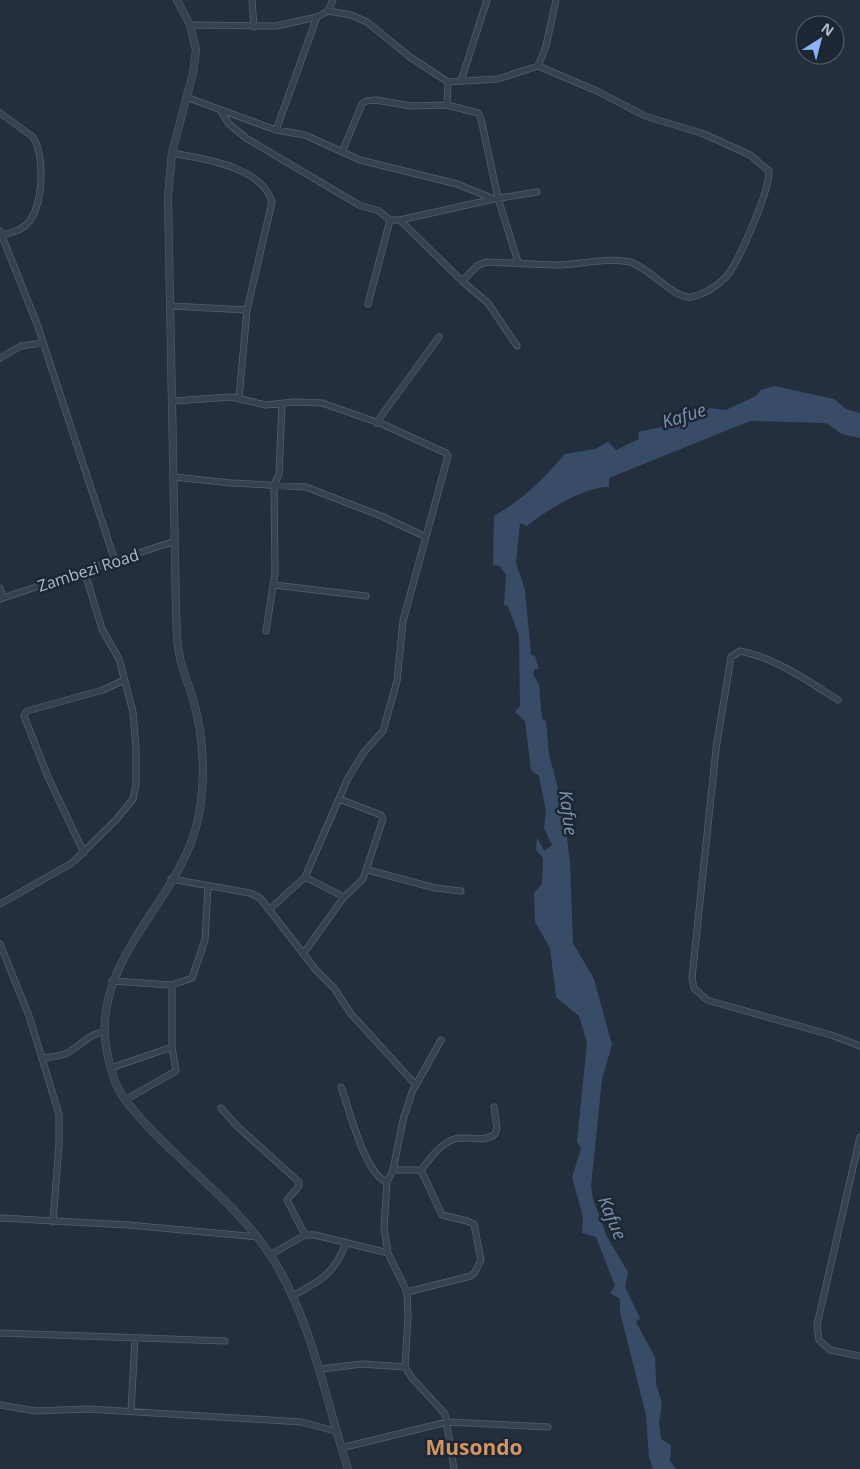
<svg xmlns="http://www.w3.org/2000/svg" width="860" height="1469" viewBox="0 0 860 1469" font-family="'Open Sans',sans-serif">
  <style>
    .water { fill: #394c67 }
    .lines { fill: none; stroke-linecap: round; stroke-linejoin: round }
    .minor-casing { stroke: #565f6c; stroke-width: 7 }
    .tertiary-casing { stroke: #565f6c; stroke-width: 8 }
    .minor { stroke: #38414e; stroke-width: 5.5 }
    .tertiary { stroke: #38414e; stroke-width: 7 }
    .labels { text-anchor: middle; stroke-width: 5; stroke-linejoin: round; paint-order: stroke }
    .street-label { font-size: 16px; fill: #b4bcc9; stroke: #1d2633 }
    .water-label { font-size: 18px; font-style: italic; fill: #7c92b1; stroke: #1d2633 }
    .district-label { font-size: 21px; font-weight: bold; fill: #d59563; stroke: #1d2633 }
  </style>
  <rect width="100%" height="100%" fill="#242f3e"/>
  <path class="water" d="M774 386 834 399 846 409 860 413V438L842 434 826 423 750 421 609 478V487C586 486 545 511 527 526L520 523 516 563 525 590 531 655 535 656 539 669H535L533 674 539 685 542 718 546 722 549 754 564 812 570 863 573 943 594 979 612 1045 602 1079 591 1186 593 1199 607 1237 628 1272 625 1287 640 1318 636 1322 655 1357 656 1383 662 1404 659 1422 661 1439 671 1445 670 1461 676 1469H653L649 1457 646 1415 620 1312V1299L610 1293 615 1286 596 1237 582 1233 583 1217 572 1177 581 1149 577 1141 587 1043 579 1016 556 997 550 948 535 922 534 893 542 884 543 858 536 850 537 837 544 851 552 845 544 828 546 811 539 776 531 770 525 721 515 712 520 706 519 636 508 606 504 605 506 575 500 566 493 565 494 516C522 500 543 480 565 454L595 449 608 442 616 450 639 439 638 432 690 421 710 408 726 410 756 396 761 390Z"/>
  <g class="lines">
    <g class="minor-casing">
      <path id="minor" d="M252 0 254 27
        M328 11 333 0
        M190 25 276 26 317 17 328 11 351 15 367 22 410 57 448 82 498 79 538 66 546 46 556 0
        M461 81 487 0
        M186 97 276 130 305 135 360 160 457 184 494 199
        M447 105 448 82
        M220 110 229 124 246 138 359 205 379 211 390 220H400L494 199 537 192
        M0 113 33 137C45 157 44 206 27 224 20 231 10 233 1 235
        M276 130 317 17
        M342 152 362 104 366 101 376 100 411 106 447 105 478 113 481 119 498 198 518 262
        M172 153C203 159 262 166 272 202L247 310 239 398
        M400 220 462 281 488 303 517 346
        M0 231 37 324 115 561
        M462 281 477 266 486 262C509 263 532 264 554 265 579 265 605 257 630 262 649 267 674 300 692 297 704 294 716 287 725 278 738 265 770 189 769 171L750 155 704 134 645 116 597 91 538 66
        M368 304 390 220
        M171 306 247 310
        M0 358 21 346 43 343
        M173 401 231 397 266 405 294 402 322 403 382 424 446 453 448 456 403 621 397 681 383 731 364 752 348 778 305 877 271 908
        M376 423 439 337
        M174 477 231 483 306 487 381 516 424 536
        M274 585 366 596
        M0 588 3 598
        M0 599 175 541
        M266 631 275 573 274 485 279 474 282 404
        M838 700C808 681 776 658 740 651L731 657 716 749 692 978 694 988 707 1000 831 1035 860 1046
        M84 853 48 777 24 716 27 711 103 690 124 680
        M368 870 435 888 461 891
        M305 877 344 897
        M171 879 250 893 260 898 316 970 334 988 351 1014 415 1084
        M0 904 72 863 115 821 133 799 136 785V749L133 712 119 659 102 629 84 570
        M0 944 29 1016 59 1114V1144L53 1222
        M303 954 344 897 363 879 383 819 381 815 339 799
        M112 981 172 985 192 978 205 940 208 887
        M43 1057C67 1059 73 1048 90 1037 95 1033 101 1034 104 1030
        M111 1068 172 1047
        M341 1087C349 1108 365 1175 387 1182
        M125 1100 176 1071 172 1047V985
        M221 1108 237 1126 299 1182V1186L287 1200 305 1235
        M860 1137 817 1325 819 1340 830 1350 860 1356
        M393 1170H421L442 1215 467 1221 474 1224 481 1260 475 1272 471 1276 407 1292
        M421 1170C429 1160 439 1145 452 1140 465 1134 483 1144 495 1134L497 1128 494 1107
        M0 1218 128 1225 258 1237
        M388 1253 407 1292 408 1317 405 1367
        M270 1255 305 1235H315L388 1253 384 1228 387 1182 393 1170 403 1120 412 1092 441 1040
        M292 1296C319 1282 336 1273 346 1242
        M0 1333 225 1341
        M320 1369 362 1364 405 1367 412 1378 445 1414 454 1469
        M0 1405 36 1411 88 1409 302 1422 338 1432
        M131 1411 135 1339
        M341 1448 447 1422 548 1427"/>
    </g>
    <g class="tertiary-casing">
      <path id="tertiary" d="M177 0 190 25 196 50 193 73 172 153 168 197 176 610C177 626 176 642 180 658 183 672 189 686 193 699 204 737 206 781 198 819 181 902 89 959 107 1052 110 1068 116 1088 126 1101 169 1156 233 1198 271 1256 312 1320 325 1398 348 1469"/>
    </g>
    <use href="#minor" class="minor"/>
    <use href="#tertiary" class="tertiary"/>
  </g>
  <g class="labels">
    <g class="street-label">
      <text transform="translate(88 570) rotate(-18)" y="6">Zambezi Road</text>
    </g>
    <g class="water-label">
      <text transform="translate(684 416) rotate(-17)" y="6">Kafue</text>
      <text transform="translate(568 813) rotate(83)" y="6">Kafue</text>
      <text transform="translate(612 1218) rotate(67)" y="6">Kafue</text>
    </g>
    <g class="district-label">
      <text x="474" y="1455">Musondo</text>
    </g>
  </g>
  <g transform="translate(820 40) rotate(36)"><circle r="24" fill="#1d2633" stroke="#59626f"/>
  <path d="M0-4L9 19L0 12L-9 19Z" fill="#8ab4f8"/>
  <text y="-8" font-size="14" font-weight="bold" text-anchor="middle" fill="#b4bcc9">N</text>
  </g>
</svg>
